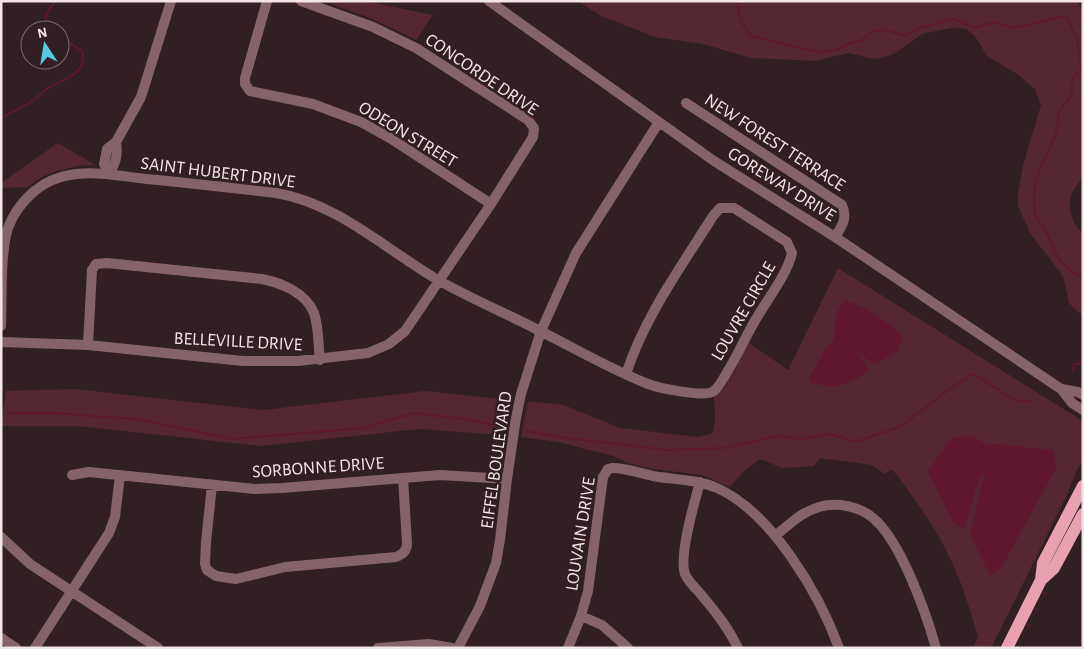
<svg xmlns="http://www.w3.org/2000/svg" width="1084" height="649" viewBox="0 0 1084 649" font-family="'Alegreya Sans',sans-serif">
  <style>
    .green { fill: #552733 }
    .water { fill: #5f1830 }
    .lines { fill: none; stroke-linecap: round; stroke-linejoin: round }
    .stream { stroke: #5f1830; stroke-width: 2 }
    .minor { stroke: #86636b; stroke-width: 10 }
    .major { stroke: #e9a1b1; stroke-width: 12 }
    .labels { text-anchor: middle; stroke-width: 5; stroke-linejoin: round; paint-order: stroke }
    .street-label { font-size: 18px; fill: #f3e5e8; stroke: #311f23 }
  </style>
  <rect width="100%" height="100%" fill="#311f23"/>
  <path class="green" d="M323 1H365L433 15 416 40 370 18Z
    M578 1H1077L1083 13V178C1079 183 1073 189 1071 195 1068 209 1072 225 1083 233V315L1078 312 1069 303 1063 276 1030 233 1018 206V193L1024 162 1041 105 1035 89 1017 74 987 56 975 36 966 29 953 28 924 33 892 55 875 59 848 53 815 61 751 58 703 44 655 37 601 16Z
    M58 143 95 165 79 166 56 171 42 177 27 187 1 188V183Z
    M838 268 1083 421V459L1076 472 1067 495 991 648H973L978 637C972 618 967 599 960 581 944 540 919 503 892 469L885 474 872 465 820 458 814 466 782 468 760 459 744 471 730 487 702 475 653 469 628 463 613 456 559 442 521 437 528 401 564 405 620 428 698 437 713 433 715 418 714 397C731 385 739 360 748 342L788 370Z
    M75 389 263 410 425 391 511 400 504 435 419 429 261 446 78 426H1L6 391Z"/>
  <path class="water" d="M846 301C867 307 888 321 903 337L897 352 874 364 857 352 870 370C857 379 842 388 825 386 820 385 817 383 810 383L809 378 825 350 834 339 836 315 841 305Z
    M973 436 987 445 996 444 1052 450 1057 466 1001 568 990 575 970 534 984 475 980 476 964 529 953 522 928 472 951 438Z"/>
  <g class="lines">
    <path class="stream" d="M737 1 741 22 751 36 818 52 837 50 851 43 862 40 872 31 886 30 905 36 919 28 954 19 975 28 994 22 1014 28 1065 16C1078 36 1080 47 1081 70 1072 76 1070 84 1072 94L1058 113C1062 139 1035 165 1034 192 1034 199 1033 209 1036 215 1040 226 1049 232 1052 245 1055 255 1071 276 1083 276
      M52 30C41 18 47 13 55 1
      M1 118C13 112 26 106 36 98 39 96 42 93 45 90 60 79 88 77 82 51L60 37
      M1073 372 1074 364 1083 363
      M8 413H51L137 419 232 439 363 428 414 413 465 419 503 427
      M527 431 559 437 667 450 724 448 778 436 801 439 831 434 856 442 901 426 954 386 973 374 1015 400 1033 402"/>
    <path class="minor" d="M267 1 245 78V84L250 91 313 104 361 122 390 138 491 204
      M489 1 714 161 835 237 1061 389 1072 403 1083 410
      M686 103 842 205C848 218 842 226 835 237
      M109 174 104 164 107 149 116 142 141 97 171 1
      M109 174C116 163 118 155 116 142
      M1 326C2 298 0 253 8 228 17 204 37 184 61 177 89 169 119 176 147 179 190 183 233 188 276 193 337 203 385 249 438 280 471 299 508 314 542 332 576 349 612 370 648 384 659 388 705 398 714 391 724 383 744 340 752 326 763 305 787 276 792 253L787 242 734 208H720L713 216C681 267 645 316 626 374
      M1 342 88 345 243 361H298L368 353 389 344 405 331 491 204 533 137 534 128 528 120 416 48 373 27 301 1
      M88 345 92 270 96 264 107 263 262 279C282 283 306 293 314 313 319 327 318 345 320 360
      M1061 389 1078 392 1083 395
      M72 475 89 472 255 489 282 488 440 475 507 479
      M700 482C695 500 677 561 686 576 690 584 698 590 703 597 717 613 729 629 738 648
      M212 485 206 542 205 564 207 570 216 576 236 579 285 567 396 557C403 554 407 551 407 543L403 478
      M775 536C789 525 801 512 819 507 837 502 859 506 873 518 901 541 926 613 936 648
      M1 537 30 564 158 648
      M581 616 602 625 628 648
      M1 638 16 648
      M35 648 109 533 115 517 120 475
      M378 648 429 644 452 648
      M458 648 480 606 496 563 500 540 507 479 516 418 521 394 541 331 576 253 659 122
      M568 648 581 616 588 591 603 477 608 469 612 468C626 468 639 473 653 476 675 480 696 479 717 488 771 512 819 593 839 648"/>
    <path class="major" d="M1041 580 1054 568 1083 514
      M1007 648 1041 580 1043 563 1083 486"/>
  </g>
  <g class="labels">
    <g class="street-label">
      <text transform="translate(482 74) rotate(34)" y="6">CONCORDE DRIVE</text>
      <text transform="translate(408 134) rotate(31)" y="6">ODEON STREET</text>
      <text transform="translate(775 142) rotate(33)" y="6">NEW FOREST TERRACE</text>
      <text transform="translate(218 172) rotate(7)" y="6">SAINT HUBERT DRIVE</text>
      <text transform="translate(782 184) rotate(32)" y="6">GOREWAY DRIVE</text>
      <text transform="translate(743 311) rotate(-60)" y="6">LOUVRE CIRCLE</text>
      <text transform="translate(238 341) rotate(3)" y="6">BELLEVILLE DRIVE</text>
      <text transform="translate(496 460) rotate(-82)" y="6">EIFFEL BOULEVARD</text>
      <text transform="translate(318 467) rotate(-4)" y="6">SORBONNE DRIVE</text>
      <text transform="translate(580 534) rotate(-81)" y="6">LOUVAIN DRIVE</text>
    </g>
  </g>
  <rect width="1084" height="649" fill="none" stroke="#f3e5e8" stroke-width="5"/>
  <g transform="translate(45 45) rotate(348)"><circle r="24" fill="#311f23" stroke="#7f6e72"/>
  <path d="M0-4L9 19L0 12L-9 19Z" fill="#57c9e2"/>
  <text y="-8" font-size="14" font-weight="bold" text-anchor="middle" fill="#f3e5e8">N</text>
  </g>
</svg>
